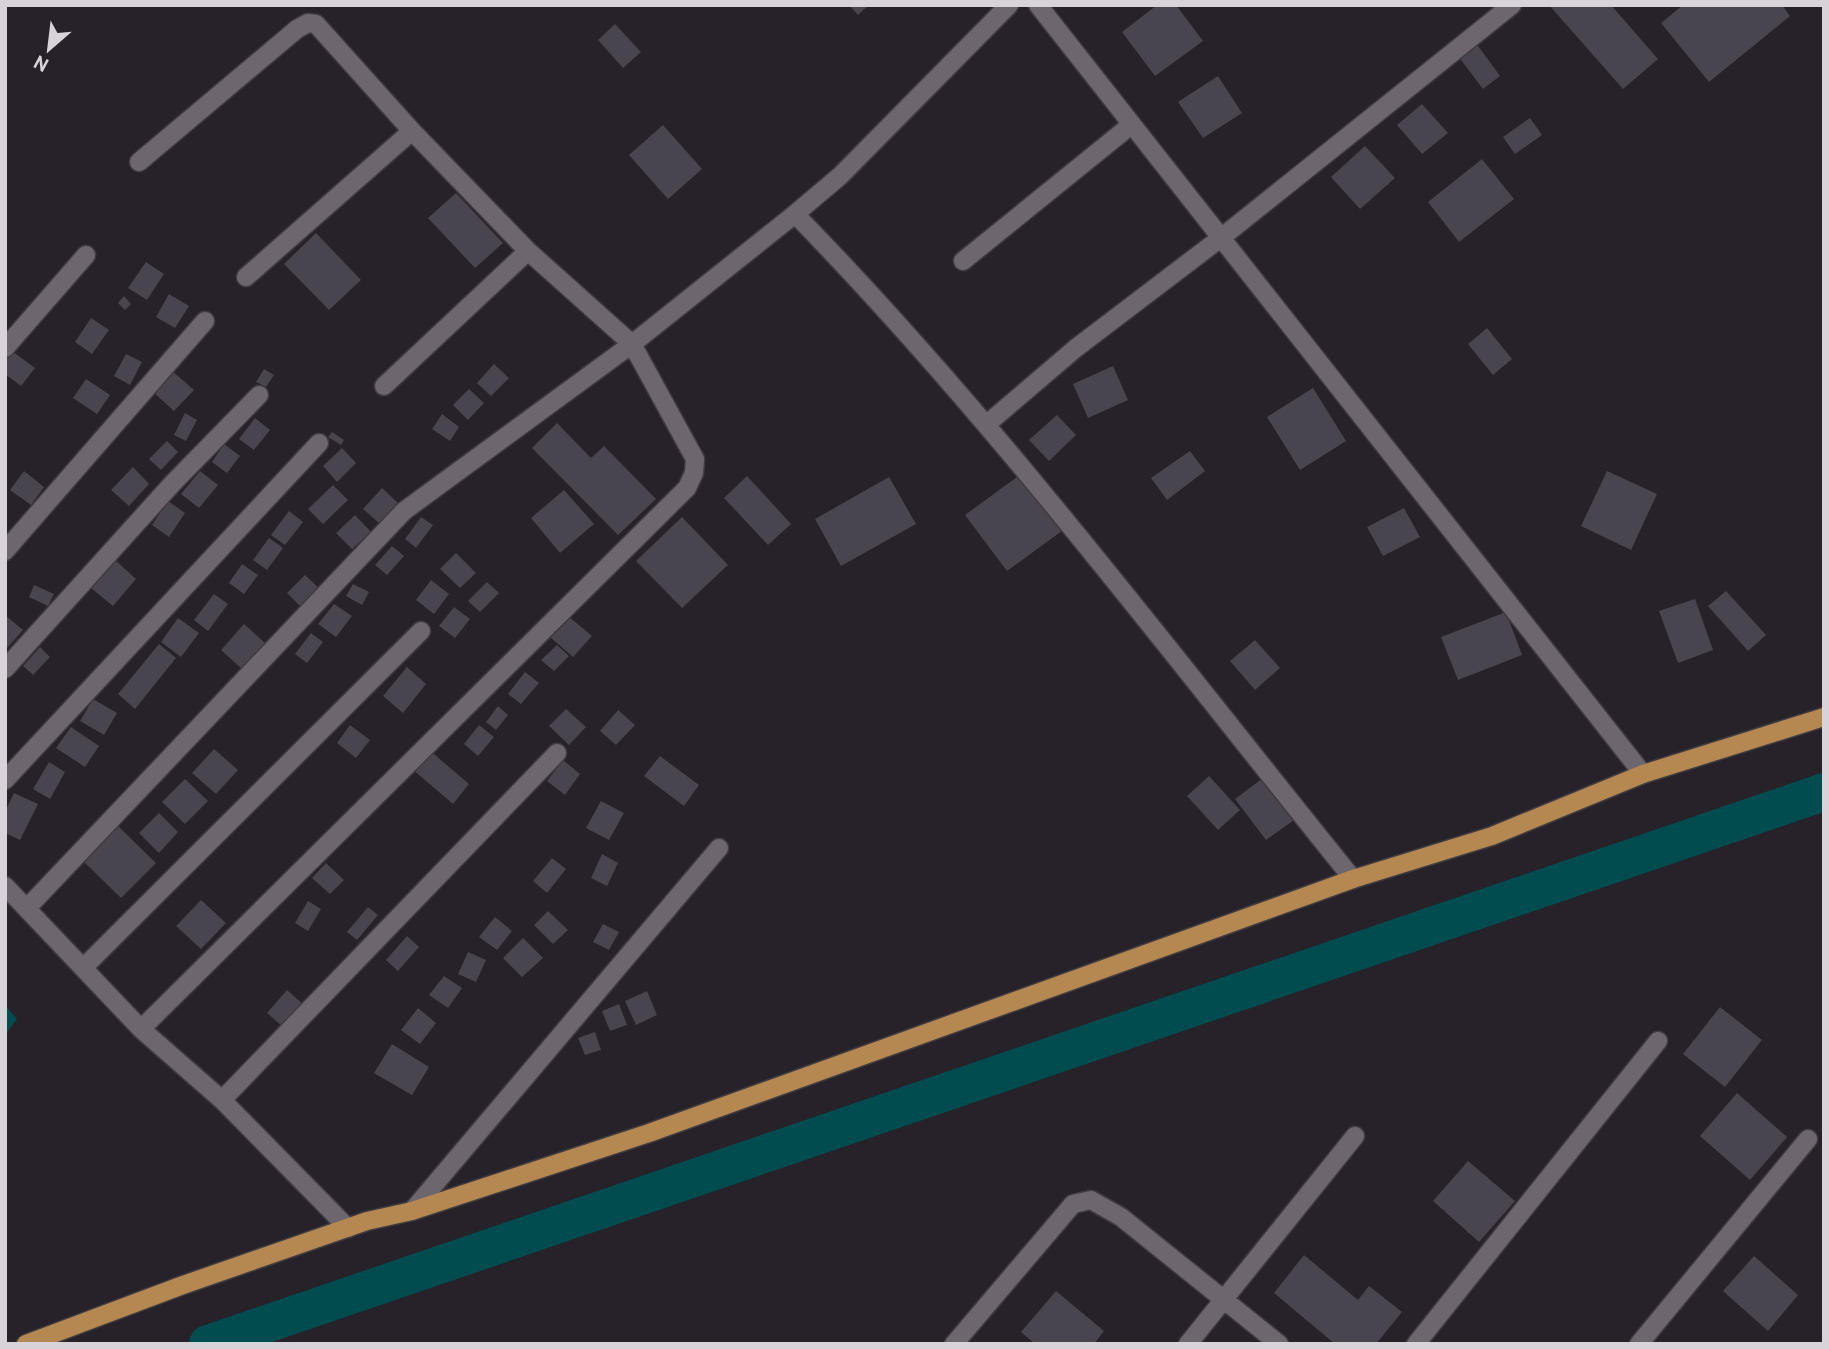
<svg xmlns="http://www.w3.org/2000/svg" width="1829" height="1349" viewBox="0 0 1829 1349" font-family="Overpass,sans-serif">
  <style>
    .water { fill: #004c4f }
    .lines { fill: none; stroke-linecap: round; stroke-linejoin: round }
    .canal { stroke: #004c4f; stroke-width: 38 }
    .building { fill: #49454e }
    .minor-casing { stroke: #403b41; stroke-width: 21 }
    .major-casing { stroke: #403b41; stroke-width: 21 }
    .minor { stroke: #6d666f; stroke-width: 18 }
    .major { stroke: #b48850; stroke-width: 18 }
  </style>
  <rect width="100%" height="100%" fill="#272129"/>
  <path class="water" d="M5 1005 17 1019 5 1035Z"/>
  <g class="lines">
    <path class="canal" d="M208 1344 1824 792"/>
  </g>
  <path class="building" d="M849 5H869L858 15Z
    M1157 5H1176L1203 41 1155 76 1122 32Z
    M1549 5H1611L1658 59 1623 89Z
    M1683 5H1782L1790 16 1709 82 1661 23Z
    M615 24 641 52 623 68 598 40Z
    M1476 43 1500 76 1483 89 1458 56Z
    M1218 76 1242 113 1203 138 1178 102Z
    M1422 104 1448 133 1422 154 1397 125Z
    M1530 118 1542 135 1515 154 1503 137Z
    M663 125 702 169 668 199 629 155Z
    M1365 146 1395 178 1360 209 1331 177Z
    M1482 159 1514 199 1459 242 1428 202Z
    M456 193 503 243 475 268 428 218Z
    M316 233 361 280 329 310 284 264Z
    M146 262 164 274 147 300 128 288Z
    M169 294 189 306 175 328 156 317Z
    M124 296 131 304 125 310 118 303Z
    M91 318 109 330 92 354 75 342Z
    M1487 328 1512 359 1493 375 1468 344Z
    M12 351 35 368 21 386 5 374V360Z
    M126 354 142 362 130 385 114 376Z
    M494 364 509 378 491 396 477 383Z
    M1113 366 1128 400 1088 418 1073 384Z
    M264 369 274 375 266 387 256 382Z
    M171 370 194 390 174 411 152 391Z
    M86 379 110 395 97 414 73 398Z
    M1313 388 1346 441 1300 470 1267 417Z
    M469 389 484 403 468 420 453 405Z
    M185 413 197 420 186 441 174 435Z
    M442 414 459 427 450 441 432 429Z
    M1057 415 1076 435 1049 461 1029 440Z
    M255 418 270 430 254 450 239 439Z
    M557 423 591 458 604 446 656 499 618 535 532 448Z
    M332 432 344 440 341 445 328 437Z
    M167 441 178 452 161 470 149 459Z
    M224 444 240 456 227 473 212 462Z
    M342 448 356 463 337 482 323 466Z
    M1190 451 1205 471 1167 500 1151 478Z
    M133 467 149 484 129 506 111 490Z
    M24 471 44 487 31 505 10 490Z
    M200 471 218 485 199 508 181 494Z
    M1607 471 1657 494 1631 550 1581 526Z
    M1024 472 1066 528 1007 571 965 515Z
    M747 476 791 524 768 545 724 498Z
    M889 477 916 524 841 566 815 519Z
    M333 485 348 500 323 524 308 509Z
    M382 488 398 503 379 523 363 509Z
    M564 490 594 524 560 553 531 518Z
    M168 501 185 513 169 537 152 525Z
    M1404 508 1420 537 1383 556 1367 527Z
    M289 511 303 522 285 545 271 535Z
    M355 515 371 532 352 549 336 533Z
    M421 517 433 525 416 548 405 539Z
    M682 517 728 565 682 608 636 561Z
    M269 538 283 548 267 570 253 560Z
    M392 546 404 556 387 575 375 565Z
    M456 553 476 573 460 588 440 569Z
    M115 560 136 579 113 606 91 588Z
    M242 564 258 575 244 594 229 583Z
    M305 575 323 592 305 611 287 593Z
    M431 580 449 594 434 614 416 600Z
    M487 582 499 593 480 612 468 601Z
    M353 584 369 592 362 605 346 596Z
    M34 585 54 594 48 606 29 597Z
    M1726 591 1766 635 1748 651 1708 606Z
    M214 594 228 604 208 631 194 620Z
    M1695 599 1713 650 1678 663 1659 611Z
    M334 604 352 616 336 637 318 624Z
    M454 607 470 619 455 638 439 626Z
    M1506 612 1522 655 1458 680 1441 637Z
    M5 615 23 630 7 648 5 646Z
    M568 616 592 636 573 657 550 637Z
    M178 618 199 633 181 657 161 642Z
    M244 624 265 643 242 669 221 650Z
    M311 633 323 642 307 663 295 654Z
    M1255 640 1280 668 1255 690 1230 661Z
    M159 644 176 658 135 709 118 694Z
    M557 645 569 656 554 671 541 660Z
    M40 647 50 657 33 675 23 666Z
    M407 667 426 684 403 713 383 696Z
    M525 672 539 683 521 704 508 694Z
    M93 699 117 713 104 735 80 721Z
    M498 706 508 715 496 730 486 722Z
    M566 709 586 727 569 745 549 726Z
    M618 710 635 725 616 745 600 731Z
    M350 725 370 740 356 758 337 743Z
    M479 725 494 737 478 756 464 744Z
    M71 727 99 746 85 767 56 748Z
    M214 749 238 770 216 794 192 773Z
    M428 749 469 784 453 804 412 769Z
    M660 756 699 785 684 806 644 776Z
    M563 760 580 774 565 795 547 781Z
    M49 762 65 772 50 799 33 789Z
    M1209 776 1240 810 1218 830 1187 796Z
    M1263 778 1294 820 1266 840 1235 799Z
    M185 779 208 801 185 824 162 802Z
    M14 793 38 804 20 840 5 833V812Z
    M601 801 624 813 609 840 586 828Z
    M159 813 178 832 159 853 139 833Z
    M117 825 156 863 121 898 83 861Z
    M602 854 618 863 607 886 591 878Z
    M552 858 566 869 547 893 533 881Z
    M326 863 344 880 330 894 312 878Z
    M201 900 226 923 201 949 176 926Z
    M308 901 321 909 308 931 295 923Z
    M368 907 378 915 357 940 347 932Z
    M548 911 568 930 553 944 534 925Z
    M495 917 512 931 497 950 479 937Z
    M603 924 619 932 609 950 593 942Z
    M407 936 419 947 398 971 386 960Z
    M523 938 543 958 522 977 503 958Z
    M468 952 486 960 476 982 458 974Z
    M444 976 462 988 448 1008 429 995Z
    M287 990 303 1004 283 1027 267 1013Z
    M647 991 657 1015 636 1025 625 1001Z
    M619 1004 627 1025 610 1031 602 1011Z
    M1720 1007 1762 1040 1725 1087 1683 1054Z
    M418 1008 436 1023 420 1044 401 1030Z
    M595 1032 601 1050 585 1055 578 1038Z
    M392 1044 429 1067 412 1095 374 1073Z
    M1737 1093 1787 1137 1750 1180 1700 1136Z
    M1468 1161 1515 1201 1479 1242 1433 1201Z
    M1304 1255 1358 1300 1369 1286 1402 1312 1376 1344H1335L1274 1293Z
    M1754 1256 1798 1295 1768 1331 1723 1291Z
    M1056 1291 1104 1331 1094 1344H1035L1021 1332Z"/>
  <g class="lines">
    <g class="minor-casing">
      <path id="minor" d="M1038 5 1643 774
        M139 162 297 29 308 23 316 24 412 131 528 251 632 344 695 459 694 473 687 488 141 1029
        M795 214C997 421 1171 654 1353 879
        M963 261 1131 125
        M246 277 412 131
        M5 348 86 255
        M384 386 528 251
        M987 424 1076 348 1222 237 1512 5
        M5 551 205 321
        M5 669 172 484 259 395
        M5 780 319 443
        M5 886 141 1029 222 1100 348 1228
        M27 908 404 511 632 344 795 214 840 176 1009 5
        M83 968 421 631
        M222 1100 557 753
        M412 1211 719 848
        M954 1344 1073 1204 1091 1200 1121 1217 1279 1344
        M1188 1344 1355 1136
        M1416 1344 1658 1041
        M1639 1344 1808 1139"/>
    </g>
    <g class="major-casing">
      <path id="major" d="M26 1344 183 1285 367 1221 412 1211 649 1133 1353 879 1492 836 1643 774 1824 717"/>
    </g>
    <use href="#minor" class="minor"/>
    <use href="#major" class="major"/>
  </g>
  <rect width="1829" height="1349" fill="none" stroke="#d7d3d8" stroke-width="14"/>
  <g transform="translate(49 49) rotate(208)" stroke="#272129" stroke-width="5" paint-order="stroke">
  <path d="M0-5L12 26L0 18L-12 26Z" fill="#d7d3d8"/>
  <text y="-10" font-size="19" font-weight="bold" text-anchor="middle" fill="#d7d3d8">N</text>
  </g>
</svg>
